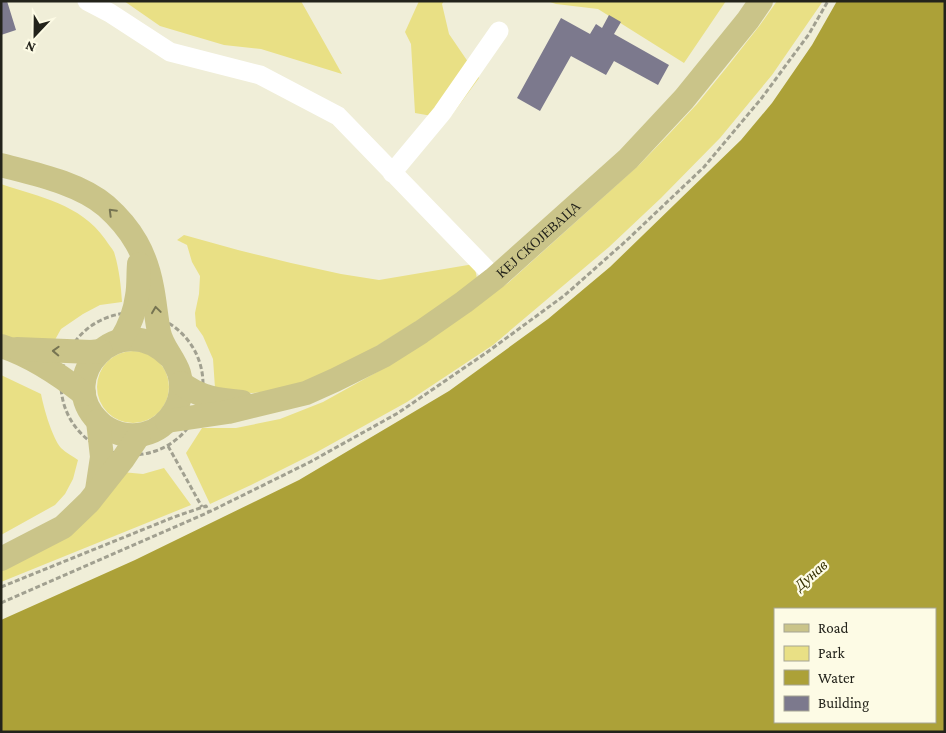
<svg xmlns="http://www.w3.org/2000/svg" width="946" height="733" viewBox="0 0 946 733" font-family="'Crimson Pro',serif">
  <style>
    .green { fill: #e9e085 }
    .water { fill: #aca138; fill-rule: evenodd }
    .building { fill: #7c798d }
    .lines { fill: none; stroke-linecap: round; stroke-linejoin: round }
    .path { stroke: #a1a090; stroke-width: 3; stroke-dasharray: 5 2.5; stroke-linecap: butt }
    .minor { stroke: #fff; stroke-width: 19 }
    .major { stroke: #cac489; stroke-width: 24 }
    .oneway { stroke: #767452 }
    .labels { text-anchor: middle; stroke-width: 4.5; stroke-linejoin: round; paint-order: stroke }
    .street-label { font-size: 14px; fill: #23231b; stroke: #fdfbe5 }
    .water-label { font-size: 15px; font-style: italic; fill: #353002; stroke: #fdfbe5 }
  </style>
  <rect width="100%" height="100%" fill="#f0eed8"/>
  <path class="green" d="M124 1H301L342 74 261 49 224 45 160 26Z
    M419 1H444L442 4 449 34 479 78 449 119 415 113 411 44 405 32Z
    M547 1H726L684 63 598 9 556 4Z
    M777 1H823L772 75 720 138 661 198 609 247 493 345 407 402 317 452 251 485 210 504 186 453 202 428H236L280 419 323 402 386 367 508 283 640 164 669 134 697 104 727 67 760 25Z
    M1 184C40 197 80 204 105 239 108 244 112 248 114 252 119 268 121 285 122 302L100 305 83 314 61 329 51 347 1 338Z
    M184 235 238 250 291 263 341 274 379 280 474 264 478 283 327 377 279 391 251 393 215 388 213 359 203 336 196 326 195 313 199 294 200 276 192 262 187 245 177 240Z
    M97 387a36 36 0 1 1 72 0a36 36 0 1 1-72 0Z
    M1 375 41 394C44 409 52 437 61 448 66 453 73 456 78 460L73 479 65 494 55 505 1 535Z
    M164 468 191 505 1 582V564L122 472 143 474Z"/>
  <path class="water" d="M837 1H945V732H1V620L135 560 299 480 449 391 548 319 610 267 741 140 772 103 812 45ZM775 609H935V722H775Z"/>
  <path class="building" d="M1 1H7L16 30 1 35Z
    M609 15 621 22 614 34 669 65 658 85 614 61 606 75 571 56 540 111 517 98 561 18 590 34 596 24 602 28Z"/>
  <g class="lines">
    <path class="path" d="M61 384a71 71 0 1 1 142 0a71 71 0 1 1-142 0Z
      M168 446 202 507
      M1 587 174 517 206 506 209 512
      M1 603 209 512 310 462 398 413 486 353 565 295 626 241 704 167 761 99 809 34 828 1"/>
    <path class="minor" d="M87 1 110 13 170 52 260 75 338 116 495 278
      M392 173 442 113 499 31"/>
    <g class="major">
      <path d="M1 165C35 174 79 183 106 206 132 229 146 254 152 287 155 302 156 317 159 332 162 347 174 358 179 373 187 399 170 428 144 434 128 438 110 433 98 421 54 377 119 307 169 356"/>
      <path d="M121 340C129 327 135 312 137 296 139 286 138 275 139 264"/>
      <path d="M1 346C29 355 61 376 84 394"/>
      <path d="M17 349 91 352 101 351"/>
      <path d="M181 383C200 398 219 400 242 402"/>
      <path id="s1" d="M167 421 228 412 306 393 335 380 383 356 421 332 464 302 495 278 628 159 684 99 748 20 761 1"/>
      <path d="M97 490 102 457 98 421"/>
      <path d="M1 559 63 527 89 502 123 459 139 435"/>
    </g>
  </g>
  <defs><path id="oneway-chevron" d="M-2-3.5L2.5 0L-2 3.5" fill="none" stroke-width="1.6" stroke-linecap="round" stroke-linejoin="round" transform="scale(1.25)"/></defs>
  <g class="oneway">
    <use href="#oneway-chevron" transform="translate(112 212) rotate(-135)"/>
    <use href="#oneway-chevron" transform="translate(156 310) rotate(-98)"/>
    <use href="#oneway-chevron" transform="translate(56 351) rotate(-178)"/>
  </g>
  <g class="labels">
    <g class="street-label">
      <text dy="5" stroke="none"><textPath href="#s1" startOffset="422">КЕЈ СКОЈЕВАЦА</textPath></text>
    </g>
    <g class="water-label">
      <text transform="translate(811 575) rotate(-41)" y="5">Дунав</text>
    </g>
  </g>
  <rect width="946" height="733" fill="none" stroke="#23231b" stroke-width="5"/>
  <rect x="774" y="608" width="162" height="115" fill="#fdfbe5" stroke="#a6a594"/>
  <rect x="784" y="624" width="25" height="8" fill="#cac489" stroke="#a6a594"/>
  <text x="818" y="633" font-size="15" fill="#23231b">Road</text>
  <rect x="784" y="646" width="25" height="15" fill="#e9e085" stroke="#a6a594"/>
  <text x="818" y="658" font-size="15" fill="#23231b">Park</text>
  <rect x="784" y="670" width="25" height="15" fill="#aca138" stroke="#a6a594"/>
  <text x="818" y="683" font-size="15" fill="#23231b">Water</text>
  <rect x="784" y="696" width="25" height="15" fill="#7c798d" stroke="#a6a594"/>
  <text x="818" y="708" font-size="15" fill="#23231b">Building</text>
  <g transform="translate(35 35) rotate(202)" stroke="#fdfbe5" stroke-width="4" paint-order="stroke">
  <path d="M0-4L9 19L0 12L-9 19Z" fill="#23231b"/>
  <text y="-8" font-size="14" font-weight="bold" text-anchor="middle" fill="#23231b">N</text>
  </g>
</svg>
